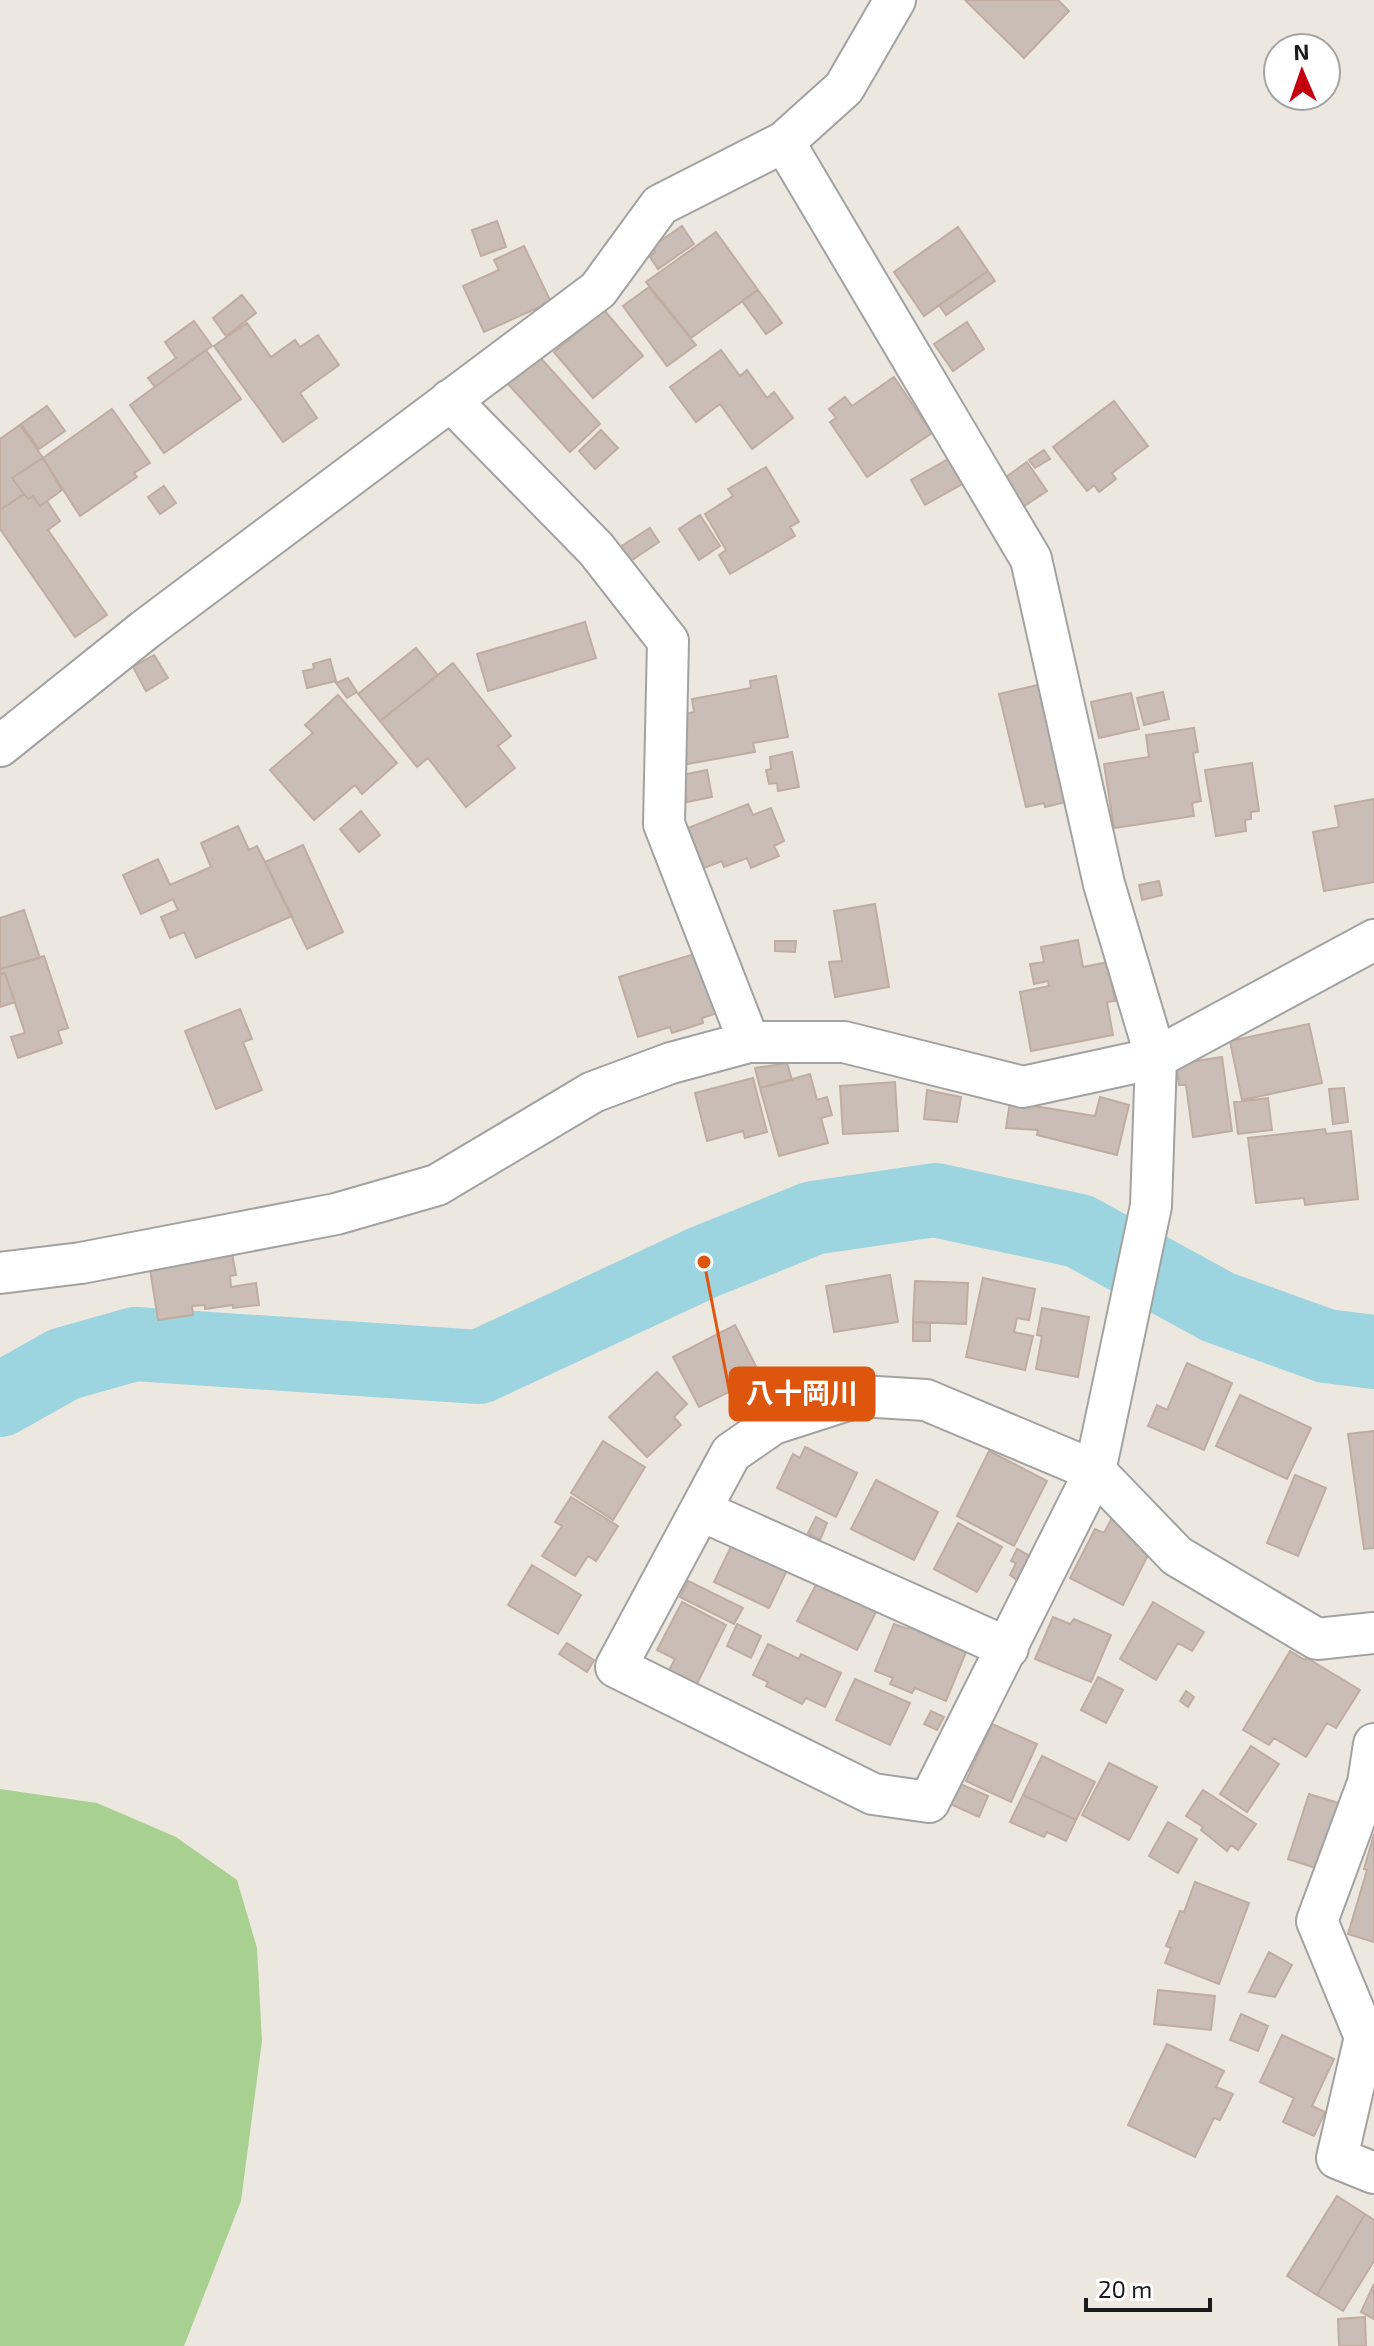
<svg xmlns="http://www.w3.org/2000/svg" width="1374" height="2346" viewBox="0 0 1374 2346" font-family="'Exo 2','Noto Sans JP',sans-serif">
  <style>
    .forest { fill: #a8d091 }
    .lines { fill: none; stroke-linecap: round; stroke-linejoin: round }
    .river { stroke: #9cd4df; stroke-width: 74 }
    .building { fill: #c9bdb5; stroke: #c0aca1; stroke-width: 2 }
    .minor-casing { stroke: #a2a2a2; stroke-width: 44 }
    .minor { stroke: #fff; stroke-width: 40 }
    .leader { fill: none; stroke: #de560d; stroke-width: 3 }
    .callout-dot { fill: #de560d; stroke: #fff; stroke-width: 3 }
    .callout { fill: #de560d; stroke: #de560d; stroke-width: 3 }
    .callout-label { font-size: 28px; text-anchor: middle; font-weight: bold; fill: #fff }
  </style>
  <rect width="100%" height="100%" fill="#ede8df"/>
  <path class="forest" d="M0 1789 97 1803 176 1837 237 1880 257 1948 262 2041 241 2201 184 2346H0Z"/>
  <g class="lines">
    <path class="river" d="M0 1400 64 1364 135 1344 479 1367 704 1262 813 1218 935 1200 1079 1231 1218 1307 1326 1346 1374 1352"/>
  </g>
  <path class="building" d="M965 0H1058L1069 11 1024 58Z
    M497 221 506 247 481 256 472 230Z
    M682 226 694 244 658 269 650 257 655 252 652 247Z
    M958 227 988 271 924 316 894 272Z
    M716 232 758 290 691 338 646 282Z
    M524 246 551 302 484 332 463 286 499 270 494 260Z
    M988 271 995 281 946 315 939 305Z
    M649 287 696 345 667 366 623 306Z
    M758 290 782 323 766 334 742 301Z
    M242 295 256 313 226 336 213 318Z
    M604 310 643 356 593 398 554 352Z
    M194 321 212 346 155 387 148 378 176 358 165 342Z
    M967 322 984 349 953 371 934 344Z
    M247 323 271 357 295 340 300 347 318 335 339 365 300 393 317 418 283 442 214 346Z
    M206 350 241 399 164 453 130 405Z
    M721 350 740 376 747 370 767 398 774 392 793 418 752 449 720 404 696 422 670 387Z
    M538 355 600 424 570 452 507 383Z
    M894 377 932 433 867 477 830 422 836 418 829 409 845 397 852 406Z
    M1114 401 1148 446 1112 473 1116 479 1099 492 1094 485 1087 491 1053 447Z
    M47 406 65 431 39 449 21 424Z
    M112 409 150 463 134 473 137 477 80 516 43 458Z
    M20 425 43 458 12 478 24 494 0 510V439Z
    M601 430 618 448 595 469 579 451Z
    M1044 450 1050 459 1035 468 1029 460Z
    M43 458 62 490 40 506 33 496 28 499 12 478Z
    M950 458 964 483 925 505 911 480Z
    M1027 462 1047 491 1023 507 1003 479Z
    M766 467 799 522 790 527 795 536 730 574 719 555 726 550 705 514 733 496 728 489Z
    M164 486 176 503 160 514 148 497Z
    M24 494 28 499 33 496 40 506 47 501 60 521 48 530 107 615 75 637 0 529V510Z
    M700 515 720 546 699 560 679 529Z
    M650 528 659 542 629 562 620 547Z
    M585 622 596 658 488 691 477 654Z
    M416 648 438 675 380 721 358 694Z
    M154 655 168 678 146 691 133 667Z
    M330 659 336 681 307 688 303 671 314 669 313 664Z
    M453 663 511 736 498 746 515 768 466 807 428 758 417 767 380 721Z
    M776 676 788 737 753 743 755 752 682 765 685 714 694 712 692 699 751 688 750 681Z
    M348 678 357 692 347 698 336 683Z
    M1042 684 1070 801 1045 807 1044 803 1026 807 999 694Z
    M1163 692 1169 719 1144 725 1137 698Z
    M1131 693 1139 729 1099 738 1091 702Z
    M338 695 397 763 362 794 355 785 314 820 270 770 313 733 305 725Z
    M1194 728 1198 752 1193 753 1201 801 1192 803 1194 816 1114 828 1104 764 1149 757 1146 735Z
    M792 752 799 787 778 791 777 783 769 784 766 770 771 769 770 757Z
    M1252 763 1259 811 1251 812V819L1245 820 1246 831 1216 836 1205 770Z
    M707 770 712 797 687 802 682 775Z
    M1374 799V882L1324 891 1313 832 1339 827 1335 806Z
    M748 804 753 815 771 808 784 841 774 846 779 856 751 868 747 858 724 867 722 861 704 868 688 828Z
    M361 811 380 835 359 852 340 829Z
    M238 826 249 850 257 846 292 916 196 958 184 932 170 938 161 917 178 910 173 899 141 914 123 875 158 859 170 885 211 867 201 843Z
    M303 845 343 932 307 949 265 862Z
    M1159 881 1162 895 1142 900 1139 885Z
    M875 904 889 987 835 997 829 962 842 961 834 911Z
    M24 910 40 958 0 969V918Z
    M1078 940 1083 967 1108 962 1115 1001 1107 1002 1113 1035 1031 1051 1020 992 1049 986 1048 981 1034 984 1030 964 1044 962 1041 947Z
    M775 941H796L795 952 775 951Z
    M701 952 720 1012 702 1018 703 1023 672 1033 670 1027 638 1037 619 977Z
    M44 956 68 1028 58 1031 62 1043 18 1058 11 1037 25 1033 5 973 0 974V969Z
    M5 973 15 1002 0 1007V974Z
    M240 1009 252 1039 243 1042 262 1090 216 1109 185 1031Z
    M1309 1024 1322 1083 1242 1100 1230 1041Z
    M1222 1057 1232 1131 1193 1137 1186 1085H1179L1176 1064Z
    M787 1063 792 1080 760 1088 755 1068Z
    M810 1074 817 1100 827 1097 832 1115 821 1118 828 1143 779 1156 760 1088Z
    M753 1078 767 1132 745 1138 743 1131 707 1141 695 1093Z
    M895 1082 898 1131 843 1134 840 1086Z
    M1344 1088 1348 1122 1333 1124 1329 1089Z
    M927 1090 961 1097 957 1122 924 1119Z
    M1100 1097 1129 1105 1117 1155 1037 1135 1038 1130 1006 1128 1010 1102 1095 1116Z
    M1268 1098 1272 1130 1238 1134 1234 1102Z
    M1325 1129 1326 1134 1351 1131 1358 1199 1305 1205 1304 1198 1256 1203 1248 1138Z
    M232 1253 236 1275 230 1276 231 1287 256 1283 259 1305 233 1308V1305L205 1309V1305L192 1306 193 1315 158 1320 150 1269Z
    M890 1275 898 1322 834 1332 826 1286Z
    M983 1278 1035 1289 1029 1320 1017 1318 1014 1332 1033 1336 1025 1370 966 1357Z
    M915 1281 968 1283 966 1324 913 1322Z
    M1042 1308 1089 1317 1078 1377 1036 1369 1042 1336 1037 1335Z
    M913 1322 930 1323V1341H913Z
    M735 1325 761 1376 699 1407 673 1357Z
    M1187 1363 1232 1383 1204 1450 1148 1426 1157 1405 1167 1410Z
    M657 1372 687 1404 674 1417 681 1425 647 1457 609 1417Z
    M1240 1395 1311 1428 1287 1479 1216 1446Z
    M1374 1431V1548L1364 1549 1348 1434Z
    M603 1441 645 1467 613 1520 571 1493Z
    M805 1447 857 1473 836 1517 777 1488 793 1454 800 1458Z
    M989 1451 1047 1481 1014 1546 957 1516Z
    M1295 1475 1326 1488 1298 1556 1267 1543Z
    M876 1480 938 1512 914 1560 851 1529Z
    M571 1497 618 1526 596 1561 588 1556 575 1576 542 1556 562 1526 555 1522Z
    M1113 1516 1148 1555 1123 1605 1070 1578 1095 1529 1104 1533Z
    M816 1517 827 1523 820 1540 808 1533Z
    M958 1523 1002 1547 977 1592 934 1569Z
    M735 1538 790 1564 769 1608 714 1582Z
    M1017 1549 1030 1556 1018 1581 1010 1575 1016 1563 1011 1561Z
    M532 1565 581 1595 558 1634 508 1605Z
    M820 1577 879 1606 857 1650 797 1621Z
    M688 1581 743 1608 734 1624 680 1597Z
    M682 1602 726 1625 695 1688 667 1674 675 1659 657 1650Z
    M1153 1602 1204 1632 1192 1651 1178 1643 1156 1680 1120 1659Z
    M1053 1617 1070 1624 1074 1619 1111 1635 1091 1682 1035 1659Z
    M911 1621 933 1631 930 1637 966 1652 946 1701 915 1688 912 1693 890 1684 893 1678 875 1671 894 1624 908 1629Z
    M737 1624 761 1636 751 1658 727 1646Z
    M567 1643 594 1660 587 1672 559 1654Z
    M768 1644 799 1659 801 1654 841 1673 825 1707 806 1698 802 1704 766 1686 768 1682 753 1675Z
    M1290 1651 1305 1660 1307 1658 1360 1690 1336 1728 1327 1723 1306 1757 1274 1738 1269 1745 1243 1730Z
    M1098 1677 1123 1690 1106 1723 1081 1710Z
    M855 1679 910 1703 890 1745 836 1720Z
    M1186 1691 1194 1697 1188 1707 1180 1701Z
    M931 1711 944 1717 937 1730 924 1724Z
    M992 1724 1037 1744 1011 1802 966 1781Z
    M1251 1746 1279 1764 1247 1812 1220 1794Z
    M1042 1756 1095 1782 1076 1820 1023 1795Z
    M1109 1763 1157 1787 1129 1840 1082 1815Z
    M958 1783 988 1796 979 1817 948 1803Z
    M1203 1790 1256 1824 1238 1850 1231 1845 1227 1851 1201 1830 1203 1827 1186 1816Z
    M1309 1794 1345 1805 1322 1870 1288 1859Z
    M1023 1795 1076 1820 1066 1841 1047 1832 1044 1837 1010 1822Z
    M1168 1822 1197 1839 1178 1873 1149 1856Z
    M1374 1834V1942L1348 1934 1367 1870 1364 1869Z
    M1195 1882 1249 1903 1219 1984 1165 1963 1171 1948 1166 1946 1180 1911 1184 1912Z
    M1269 1952 1292 1965 1275 1997 1249 1992Z
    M1158 1990 1215 1996 1211 2030 1154 2024Z
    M1241 2014 1268 2026 1258 2051 1230 2040Z
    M1282 2035 1334 2059 1312 2106 1325 2112 1314 2136 1283 2122 1294 2098 1260 2082Z
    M1167 2044 1224 2071 1216 2087 1233 2094 1220 2120 1214 2118 1195 2157 1128 2125Z
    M1337 2196 1365 2214 1317 2295 1287 2276Z
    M1365 2214 1374 2220V2261L1343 2311 1317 2295Z
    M1374 2284V2319L1361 2312Z
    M1365 2317 1366 2346H1339L1338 2319Z"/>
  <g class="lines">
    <g class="minor-casing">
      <path id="minor" d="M784 142 1031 559 1104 884 1156 1058 1151 1206 1095 1471 929 1802 873 1794 616 1667 731 1453 773 1424 860 1396 926 1400 1095 1471 1177 1556 1317 1639 1374 1633
        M450 400 596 549 668 641 664 824 749 1042
        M0 746 146 629 598 290 660 205 784 142 844 88 895 0
        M0 1273 81 1263 336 1214 437 1185 593 1092 671 1063 749 1042H844L1023 1087 1156 1058 1374 940
        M702 1511 1008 1648
        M1374 1744 1368 1783 1317 1921 1365 2037 1337 2158 1374 2173"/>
    </g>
    <use href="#minor" class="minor"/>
  </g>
  <path class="leader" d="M704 1262L730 1394"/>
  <circle class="callout-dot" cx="704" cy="1262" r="8"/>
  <rect class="callout" x="730" y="1368" width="144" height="52" rx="8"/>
  <g class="callout-label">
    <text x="802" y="1403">八十岡川</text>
  </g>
  <g transform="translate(1302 72) rotate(358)"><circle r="38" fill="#ffffff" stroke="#a4a4a4" stroke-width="2"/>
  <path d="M0-6L14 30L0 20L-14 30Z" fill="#c5000e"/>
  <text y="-12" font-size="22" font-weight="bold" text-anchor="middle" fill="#1b1b1b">N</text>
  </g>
  <path d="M1086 2298v12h124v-12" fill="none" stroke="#1b1b1b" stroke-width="4"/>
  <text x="1098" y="2298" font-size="24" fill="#1b1b1b" stroke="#ffffff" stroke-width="6" paint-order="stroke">20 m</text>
</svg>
